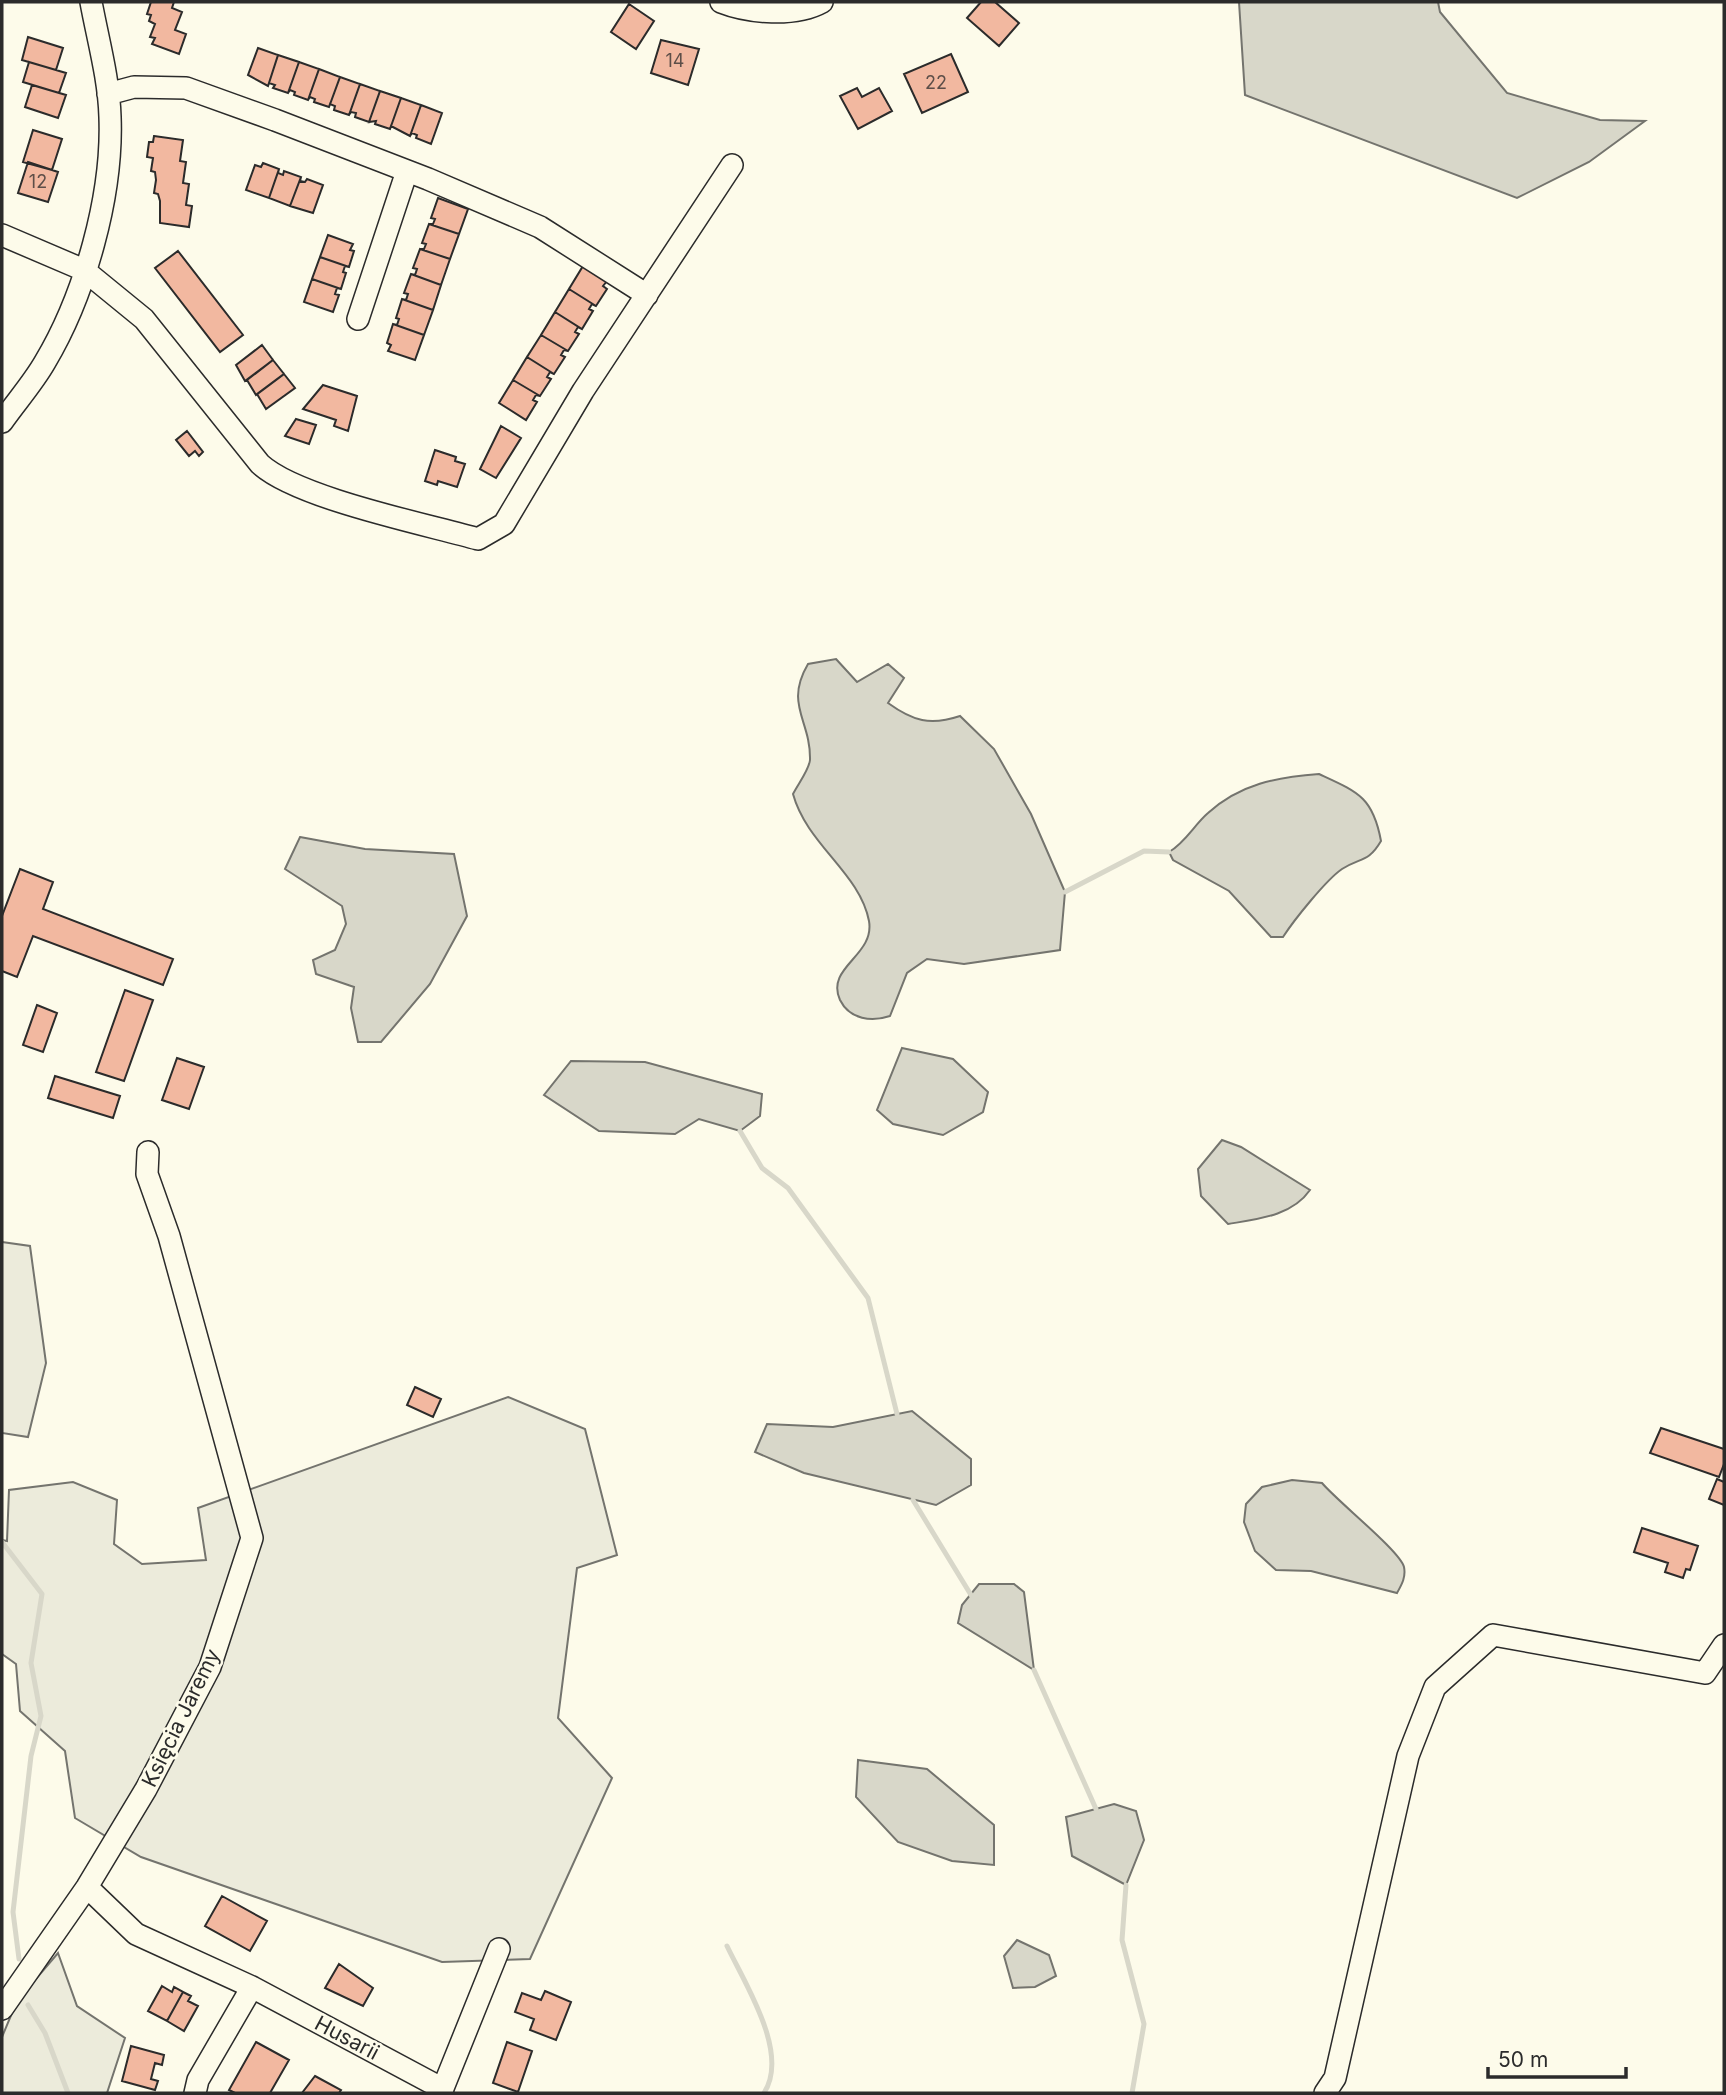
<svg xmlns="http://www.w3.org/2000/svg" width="1726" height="2095" viewBox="0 0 1726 2095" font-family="Inter,sans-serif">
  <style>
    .green { fill: #ecebdb; stroke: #74746e; stroke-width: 2 }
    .water { fill: #d8d7c9; stroke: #74746e; stroke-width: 2 }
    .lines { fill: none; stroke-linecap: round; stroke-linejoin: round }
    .stream { stroke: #d8d7c9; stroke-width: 5 }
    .building { fill: #f2b8a0; stroke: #2b2b2b; stroke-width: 2 }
    .minor-casing { stroke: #2b2b2b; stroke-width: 24 }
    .minor { stroke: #fdfbea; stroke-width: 21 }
    .labels { text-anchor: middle; stroke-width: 5; stroke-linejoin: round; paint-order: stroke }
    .number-label { font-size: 18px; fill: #5d4e48 }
    .street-label { font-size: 21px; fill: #2b2b2b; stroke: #fdfbea }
  </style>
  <rect width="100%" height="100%" fill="#fdfbea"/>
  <path class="green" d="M2 1242 30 1246 46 1363 28 1437 2 1433Z
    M508 1397 585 1429 617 1555 577 1568 558 1718 612 1778 530 1959 442 1962 141 1857 75 1818 65 1751 20 1711 16 1664 2 1654V1540L7 1541 9 1490 73 1482 117 1500 114 1544 142 1564 206 1560 198 1508Z
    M58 1953 77 2006 125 2038 107 2093H2V2037L17 2001Z"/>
  <path class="water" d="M1239 2H1438L1440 12 1507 93 1600 120 1645 121 1589 162 1517 198 1245 95Z
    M836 659 857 682 888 664 904 678 888 703C913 721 930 726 960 716L994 749 1031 814 1065 892 1060 950 964 964 927 959 907 973 890 1016C872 1022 850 1020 840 1000 825 967 875 956 869 921 860 873 807 845 793 794 798 784 809 770 810 760 811 720 784 705 808 664Z
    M1319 774C1358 792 1373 797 1381 841 1368 863 1361 857 1342 869 1326 880 1294 920 1283 937H1271L1229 891 1173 860 1169 852C1186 842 1194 825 1208 813 1240 784 1277 777 1319 774Z
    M300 837 365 849 454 854 467 916 430 984 381 1042H358L351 1008 354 987 316 974 313 960 335 950 346 924 342 906 285 869Z
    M902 1048 953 1059 988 1092 983 1112 943 1135 893 1124 877 1110Z
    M571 1061 645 1062 762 1094 760 1116 740 1131 699 1119 675 1134 599 1131 544 1095Z
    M1222 1140 1241 1147 1310 1190C1292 1216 1258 1219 1228 1224L1201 1196 1198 1169Z
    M912 1411 971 1459V1485L936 1505 804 1473 755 1452 767 1424 833 1427Z
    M1292 1480 1322 1483C1338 1502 1400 1551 1404 1567 1406 1577 1402 1584 1397 1593L1311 1571 1276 1570 1255 1551 1244 1522 1246 1504 1262 1487Z
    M979 1584H1014L1024 1592 1034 1670 958 1623 962 1605Z
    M858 1760 927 1769 994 1825V1865L952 1861 898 1842 856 1797Z
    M1114 1804 1136 1811 1144 1840 1126 1885 1072 1856 1066 1817Z
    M1017 1940 1049 1955 1056 1976 1035 1987 1013 1988 1004 1956Z"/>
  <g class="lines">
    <path class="stream" d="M1065 892 1144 851 1169 852
      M740 1131 762 1168 788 1188 868 1298 897 1414
      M913 1500 971 1595
      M2 1542 42 1594 31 1663 41 1716 31 1756 13 1912 19 1959
      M1034 1670 1096 1809
      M1126 1885 1122 1940 1144 2024 1132 2093
      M727 1946C745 1984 790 2053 764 2093
      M28 2005 45 2033 68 2093"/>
  </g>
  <path class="building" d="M151 2H174L172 8 182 12 175 30 186 34 179 54 152 44 155 38 150 37 155 24 149 21 151 15 147 14Z
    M981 2H995L1019 23 999 46 967 18Z
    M629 4 654 21 636 49 611 32Z
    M28 37 63 48 56 70 22 60Z
    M661 40 699 49 688 85 651 73Z
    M258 48 278 55 268 86 248 75Z
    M951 54 968 92 922 113 904 74Z
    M278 55 299 62 288 93 273 88 275 85 269 83 268 86Z
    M29 62 66 73 59 93 23 82Z
    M299 62 319 69 308 100 294 95 295 92 290 90 288 93Z
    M319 69 340 77 329 107 314 102 315 99 310 97 308 100Z
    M340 77 360 84 349 115 334 110 335 106 330 104 329 107Z
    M360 84 380 91 369 122 355 117 356 113 351 112 349 115Z
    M32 85 66 95 58 118 25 107Z
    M857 88 862 97 879 88 892 111 858 129 840 96Z
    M380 91 401 98 390 129 375 124 376 121 369 122Z
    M401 98 421 105 410 136 391 126 390 129Z
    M421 105 442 113 431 144 416 138 417 135 412 133 410 136Z
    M33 130 62 139 52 170 23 162Z
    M154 136 183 140 180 161 186 162 183 183 189 184 186 205 192 206 189 227 160 223V201L158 194 154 193 156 180 155 172 151 171 153 158 147 157 149 142H153Z
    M28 162 58 172 48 202 18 193Z
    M263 163 279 169 269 198 246 190 255 165 261 167Z
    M279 169 278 173 283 175 284 171 301 177 290 206 269 198Z
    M301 177 300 181 305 182 307 179 323 185 313 213 290 206Z
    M438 198 468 209 459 234 429 224H433L435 219 431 218Z
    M429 224 459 234 450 259 420 249H424L426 244 422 243Z
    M328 235 353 244 350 250 354 251 349 267 320 257Z
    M420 249 450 259 441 285 411 274 415 275 417 269 413 268Z
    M178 251 243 335 220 352 155 268Z
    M320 257 349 267 345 266 343 272 346 273 341 289 312 279Z
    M583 266 607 281 603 286 607 289 596 306 569 289Z
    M411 274 441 285 433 310 402 299 406 300 408 294 404 293Z
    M312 279 341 289 337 288 335 294 339 295 333 312 304 302Z
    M569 289 596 306 592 304 589 309 593 311 582 329 555 312Z
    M402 299 433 310 424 335 393 324 397 325 399 319 396 318Z
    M555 312 582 329 578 327 575 332 579 334 568 351 541 335Z
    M393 324 424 335 415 360 388 351 391 345 387 343Z
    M541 335 568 351 564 350 561 355 565 357 554 374 527 357Z
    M262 345 273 360 245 381 236 365Z
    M527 357 554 374 550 372 547 377 551 379 540 396 513 380Z
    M273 360 284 374 256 395 247 380Z
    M284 374 295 388 266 409 257 394Z
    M513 380 540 396 536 395 533 400 537 402 526 420 499 403Z
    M323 385 357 396 348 431 334 426 336 420 303 409Z
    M296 419 316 425 309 444 285 436Z
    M501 426 521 438 496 478 480 469Z
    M187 431 203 452 199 456 195 451 189 456 176 440Z
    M435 450 456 457 455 461 465 464 457 487 438 481 437 485 425 481Z
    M20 869 53 882 43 909 173 959 163 985 33 936 17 977 2 971V916Z
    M125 990 153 1000 124 1081 96 1072Z
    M37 1005 57 1013 43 1052 23 1045Z
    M177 1058 204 1067 189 1109 162 1100Z
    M55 1076 120 1096 113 1118 48 1098Z
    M415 1387 441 1399 433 1417 407 1405Z
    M1661 1428 1724 1449V1464L1719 1477 1650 1453Z
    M1717 1479 1724 1482V1505L1709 1499Z
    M1642 1528 1698 1546 1690 1570 1686 1569 1683 1578 1665 1572 1668 1563 1634 1552Z
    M222 1896 267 1921 250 1951 205 1926Z
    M339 1964 373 1988 363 2006 325 1988Z
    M162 1986 172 1992 174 1987 183 1992 167 2021 148 2011Z
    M545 1991 571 2002 556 2040 530 2030 534 2019 515 2012 522 1993 541 2000Z
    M183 1992 191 1996 188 2001 198 2006 184 2031 167 2021Z
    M256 2042 289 2060 270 2093H235L229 2090Z
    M507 2042 532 2051 518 2092 493 2083Z
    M131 2046 164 2055 162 2065 155 2063 151 2079 158 2081 155 2090 122 2081Z
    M315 2076 341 2090 339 2093H302Z"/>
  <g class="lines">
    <g class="minor-casing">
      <path id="minor" d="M721 2C749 13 795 17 822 2
        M108 94 134 87 186 88 275 120 428 179 540 227 647 295
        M2 235 84 270 144 319 260 464C297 498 425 524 478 539L504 524 583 391 732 165
        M358 319 407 171
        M2 422C16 402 33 383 45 362 85 295 113 195 110 117 109 79 98 40 91 2
        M87 1887 136 1934 252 1987 443 2089
        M2 2009 87 1887 146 1789 210 1667 252 1538 169 1236 147 1174 148 1152
        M195 2093 198 2080 252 1987
        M441 2093 499 1949
        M1325 2093 1335 2078 1408 1756 1435 1687 1493 1635 1705 1673 1724 1645"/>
    </g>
    <use href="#minor" class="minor"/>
  </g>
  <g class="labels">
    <g class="number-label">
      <text x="675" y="67">14</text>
      <text x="936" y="89">22</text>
      <text x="38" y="188">12</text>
    </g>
    <g class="street-label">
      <text transform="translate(181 1718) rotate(-64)" y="7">Księcia Jaremy</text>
      <text transform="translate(347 2038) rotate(28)" y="7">Husarii</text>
    </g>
  </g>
  <rect width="1726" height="2095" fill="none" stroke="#2b2b2b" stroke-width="7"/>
  <path d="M1488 2067v10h138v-10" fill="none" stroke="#2b2b2b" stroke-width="3.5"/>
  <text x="1498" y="2067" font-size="21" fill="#2b2b2b" stroke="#fdfbea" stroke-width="5" paint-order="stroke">50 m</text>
</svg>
